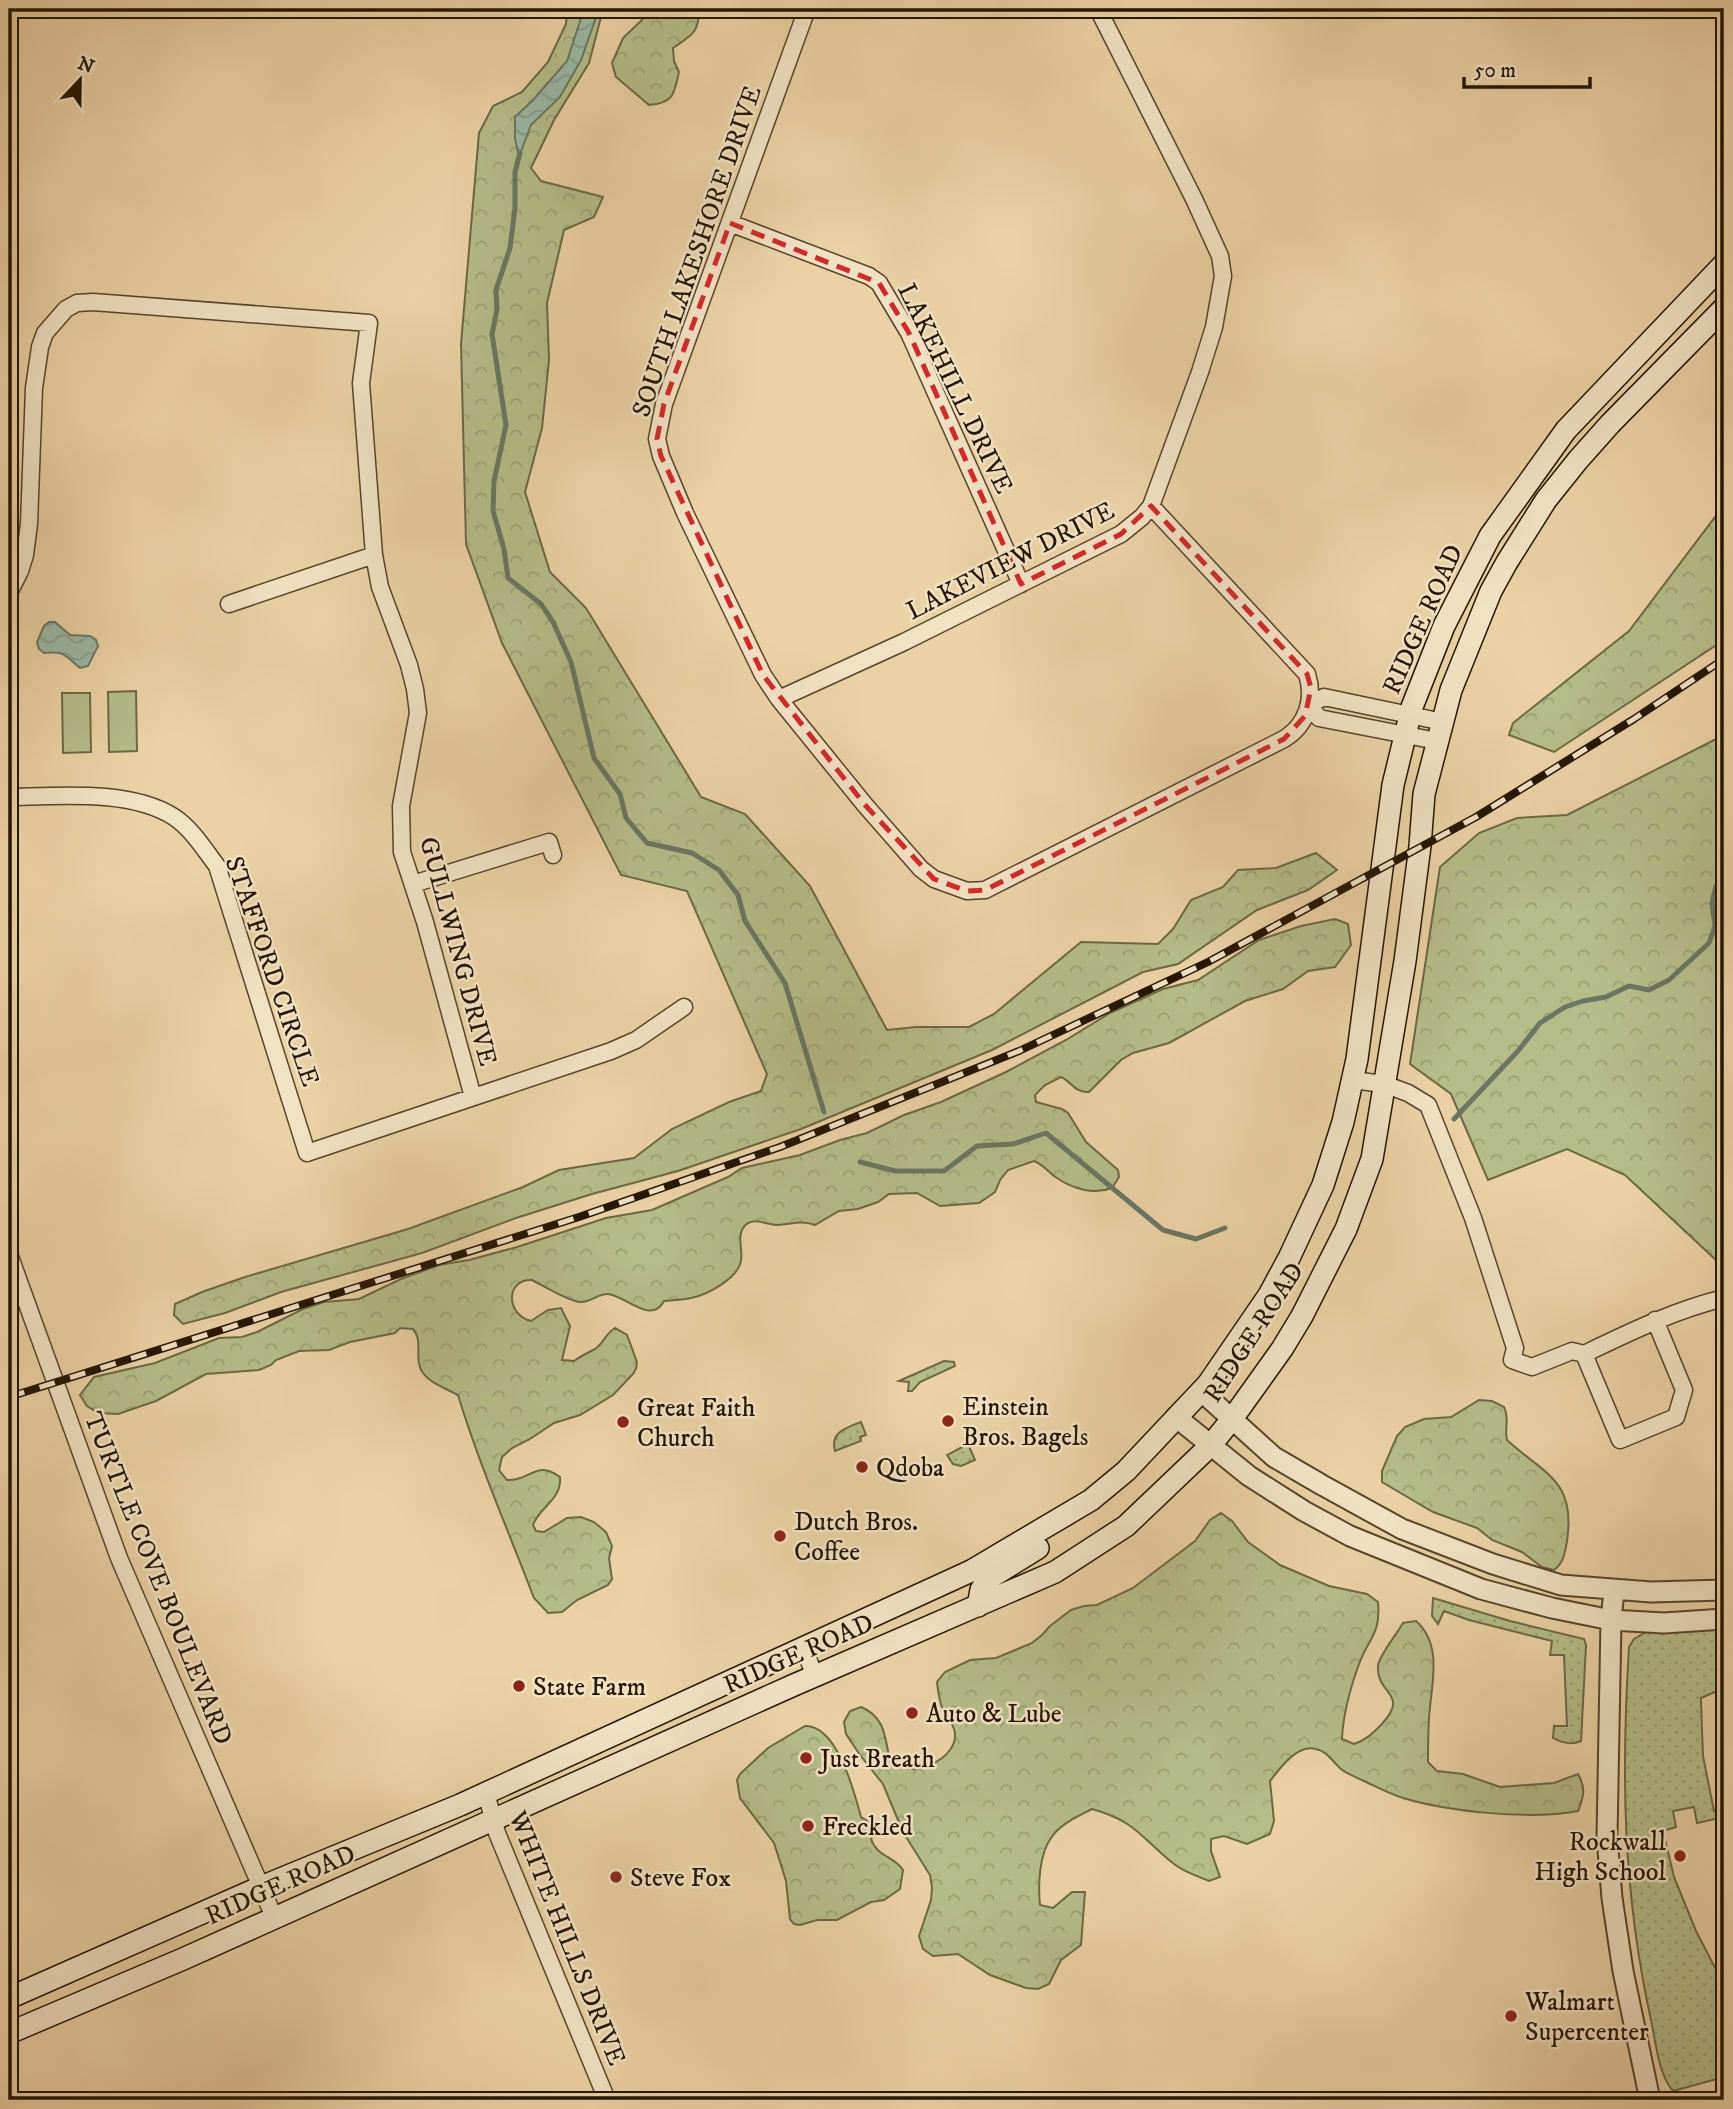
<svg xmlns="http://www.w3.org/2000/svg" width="1733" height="2109" viewBox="0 0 1733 2109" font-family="'IM FELL DW Pica',serif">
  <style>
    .green { fill: url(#green-dots); stroke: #6c6844; stroke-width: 2 }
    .forest { fill: url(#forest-crowns); stroke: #6c6844; stroke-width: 2 }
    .pitch { fill: #b4bd88; stroke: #6c6844; stroke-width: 2 }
    .water { fill: url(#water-waves); stroke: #6a7662; stroke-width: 2 }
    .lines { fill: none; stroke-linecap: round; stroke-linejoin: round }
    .stream { stroke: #6a7662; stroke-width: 5 }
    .minor-casing { stroke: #564429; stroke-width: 19 }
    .tertiary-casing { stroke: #564429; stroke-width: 23 }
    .secondary-casing { stroke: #241400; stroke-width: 24 }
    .minor { stroke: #f2e2c4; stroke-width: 16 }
    .tertiary { stroke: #f2e2c4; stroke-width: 19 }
    .secondary { stroke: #f2e2c4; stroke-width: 21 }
    .rail-casing { stroke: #241400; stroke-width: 8 }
    .rail { stroke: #f2e2c4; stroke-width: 5; stroke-dasharray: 16; stroke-linecap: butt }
    .marked { fill: none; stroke: #d62828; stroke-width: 5; stroke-dasharray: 14 9; stroke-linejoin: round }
    .poi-dot { fill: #8f2418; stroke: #f2e2c4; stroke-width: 2.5 }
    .labels { text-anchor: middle; stroke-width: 5; stroke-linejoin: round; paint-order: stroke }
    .street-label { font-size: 26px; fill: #241400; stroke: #f2e2c4 }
    .poi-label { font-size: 26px; fill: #241400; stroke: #f2e2c4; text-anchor: start }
  </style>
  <defs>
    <pattern id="green-dots" width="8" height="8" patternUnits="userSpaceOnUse" patternTransform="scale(1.75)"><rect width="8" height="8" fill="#b4bd88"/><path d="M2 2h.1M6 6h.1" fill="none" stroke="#9ba274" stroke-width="1.8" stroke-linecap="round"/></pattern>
    <pattern id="forest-crowns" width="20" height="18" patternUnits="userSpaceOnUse" patternTransform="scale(1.75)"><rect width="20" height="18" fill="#b4bd88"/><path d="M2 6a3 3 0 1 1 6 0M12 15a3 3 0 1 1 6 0" fill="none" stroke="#9ba274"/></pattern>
    <pattern id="water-waves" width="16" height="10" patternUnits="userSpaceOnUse" patternTransform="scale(1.75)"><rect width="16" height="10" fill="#99b8a3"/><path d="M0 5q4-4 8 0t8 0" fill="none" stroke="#849d8b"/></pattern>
  </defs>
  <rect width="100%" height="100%" fill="#ebd2a4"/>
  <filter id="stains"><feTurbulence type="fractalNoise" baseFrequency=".00286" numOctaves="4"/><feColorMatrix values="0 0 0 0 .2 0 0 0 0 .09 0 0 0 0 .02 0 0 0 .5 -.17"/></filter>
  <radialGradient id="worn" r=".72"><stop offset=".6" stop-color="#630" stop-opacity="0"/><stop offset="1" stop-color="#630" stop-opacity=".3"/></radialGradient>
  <path class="green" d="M944 1361 954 1362 955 1366 920 1382 912 1391H908L909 1382 899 1381Z
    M861 1422 866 1435 860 1437 861 1441 835 1451C830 1432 846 1428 861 1422Z
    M968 1444 975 1460 961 1466 953 1464 947 1455Z
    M1433 1598 1510 1621 1584 1639 1586 1645 1581 1741C1572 1745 1561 1743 1553 1738L1554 1726H1567L1564 1655H1550L1552 1641 1469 1620 1444 1611 1438 1624 1432 1616Z
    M1724 1629V1688L1701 1698V1702L1703 1756 1714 1811 1724 1810V1817L1697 1823 1694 1807 1673 1811 1676 1827 1663 1831 1674 1877 1696 1931 1724 1985V2077L1673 2091C1658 2074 1656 2042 1651 2020 1623 1893 1621 1777 1629 1647L1634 1639 1648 1631Z"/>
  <path class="forest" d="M567 9H603L589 63 554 120 531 168 541 181 603 197 594 217 564 230 547 303 549 360 542 428 525 492 550 572 586 608 701 797 745 814 810 886 887 1030 916 1027H969L994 1014 1081 942 1158 944 1173 929 1191 900 1223 887 1238 870 1276 868 1316 853 1337 870 1308 890 1257 910 1178 964 1143 972 992 1050 801 1129 678 1171 592 1194 516 1218 422 1253 281 1292 225 1313 183 1324 174 1315 175 1304 202 1292 245 1277 408 1229 523 1187 559 1170 634 1158 672 1129 729 1102 761 1091 767 1074 687 891 621 875 502 643 466 544 461 344 479 133 493 106 522 92 548 62 566 24Z
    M646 9H699C699 33 692 35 673 48L674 61 679 72C674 94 674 103 649 105L616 77 612 63 623 38 642 20Z
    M1724 505V640L1554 752 1509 735 1513 723 1629 631Z
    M1724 735V1263L1717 1261 1625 1175 1567 1149 1488 1180 1451 1094 1410 1064 1440 867 1479 833 1517 818 1567 815Z
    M1335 919 1348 924 1351 945 1335 967 1308 971 1283 989 1245 1001 1169 1043 1133 1053 1121 1060 1089 1092C1075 1093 1072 1082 1061 1077L1045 1085 1035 1095 1036 1102 1062 1109 1068 1113 1086 1142 1118 1170 1119 1177 1112 1188C1094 1195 1073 1189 1057 1178 1048 1172 1044 1165 1034 1161L1008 1170 1000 1180 995 1192 979 1203 940 1206 917 1193 889 1194 878 1202 858 1209 839 1211 815 1225C801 1220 792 1224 778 1225 766 1225 751 1215 743 1228 737 1237 743 1250 741 1260 739 1278 707 1295 691 1298 682 1300 673 1300 664 1301 651 1326 624 1294 607 1294 598 1294 591 1302 581 1302 569 1302 544 1286 532 1280 505 1279 506 1315 531 1321L548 1310 561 1308 570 1326 562 1360 574 1361C581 1356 587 1353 595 1349 603 1344 606 1333 615 1328L627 1335 637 1362 636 1369 633 1374 613 1395 580 1415 554 1423 530 1439 512 1448 502 1457 499 1470 507 1480C531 1481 536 1459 560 1477 562 1500 539 1507 533 1525L536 1531 544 1532 567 1518 581 1517 594 1522 606 1532 612 1546 609 1558 612 1579 608 1585 577 1600 562 1612 548 1613 534 1598C508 1530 479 1464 458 1395 447 1389 430 1383 423 1373 413 1360 424 1341 413 1329L400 1328 395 1333 350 1342 329 1350 299 1351 276 1360 271 1365 259 1370 206 1374 156 1401 118 1414 98 1413 87 1406 80 1395 94 1377 155 1363 219 1338 242 1337 257 1332 303 1309 324 1302 359 1299 401 1279 439 1265 469 1260 517 1247 606 1218 652 1210 728 1177 742 1168 800 1155 840 1140 867 1133 904 1115 941 1102 1006 1072 1066 1040 1110 1013 1163 989 1198 980 1259 940 1301 926Z
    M1479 1400 1492 1401 1504 1407C1510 1419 1504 1428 1507 1440 1545 1475 1576 1480 1567 1541 1565 1552 1564 1563 1554 1570L1542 1567 1522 1552 1492 1540 1477 1528 1433 1512 1382 1482V1471L1397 1436 1405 1427 1424 1419 1451 1417Z
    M1221 1513 1232 1521 1248 1542 1280 1565 1329 1586 1367 1594 1378 1602C1381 1634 1369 1637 1359 1664 1351 1686 1343 1715 1342 1739L1354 1744C1366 1740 1372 1734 1381 1725 1411 1693 1376 1695 1378 1666 1378 1657 1397 1634 1403 1623L1416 1621C1441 1643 1433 1678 1430 1707 1428 1725 1428 1744 1428 1762L1437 1771 1463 1774 1500 1787 1554 1783 1578 1774C1586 1788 1584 1796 1578 1811 1531 1820 1450 1812 1403 1798 1390 1794 1377 1787 1364 1781 1356 1777 1347 1774 1341 1769 1333 1762 1327 1751 1316 1749 1297 1744 1280 1768 1270 1781L1274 1821 1270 1834 1247 1844 1224 1836 1211 1839V1851L1220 1877 1209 1881C1197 1876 1184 1872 1174 1864 1141 1838 1136 1821 1092 1809 1077 1817 1060 1824 1051 1838 1039 1855 1038 1885 1040 1905L1053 1908 1072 1892H1085L1081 1945 1061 1960 1049 1984 1038 1989 1026 1988 990 1975 958 1954 933 1956 923 1949 919 1936 931 1900 932 1887 930 1875 903 1832 883 1784 860 1755 846 1734 844 1722 850 1711 861 1707C886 1717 885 1739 890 1762 904 1770 918 1772 932 1764 945 1758 959 1745 954 1729 952 1722 946 1716 943 1710 939 1701 938 1691 937 1682L945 1672 970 1660 996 1658 1032 1643 1042 1635 1050 1626 1071 1610 1084 1606 1097 1605 1133 1588 1195 1541 1210 1520Z
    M805 1726C837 1725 854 1791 861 1817L878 1828 871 1839C877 1857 894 1856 903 1870L900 1889 884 1900 871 1902 837 1920H817L800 1925 794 1924 790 1919 786 1881 774 1843 740 1798 737 1780 740 1774 768 1748Z"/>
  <path class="pitch" d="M136 691 137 751 109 752 108 692Z
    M62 693H90L91 752 63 753Z"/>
  <path class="water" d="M584 9H599L581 60 560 97 531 125 519 157 515 139V117L533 100 567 61Z
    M49 622H55L70 635 90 636 96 640 98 646 88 666 80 668C65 656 66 651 44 653L39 649 37 642 44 626Z"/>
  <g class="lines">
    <path class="stream" d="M520 153 515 172V208L510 248 496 290 497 310 492 334 506 425 494 481 493 511 504 549 508 578 541 604 553 622 571 662 594 758 620 794 626 818 647 843 692 853 719 870 738 895 745 921 785 983 824 1112
      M1454 1119 1518 1051 1540 1023 1565 1007 1583 1001 1606 997 1629 986 1649 990 1669 980 1709 943 1715 926 1712 903 1716 886 1724 881
      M860 1162 895 1171H944L977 1146 1013 1144 1046 1133 1163 1230 1196 1239 1225 1228"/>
    <g class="minor-casing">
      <path id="minor" d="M807 9 664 404 657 439 661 456 685 513 763 675 779 699 865 805 921 869 934 879 967 891 985 890 1284 739C1307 725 1315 699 1307 674L1151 506
        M730 223 869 276 879 283 909 333 1021 584
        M9 593 20 571 25 555 29 524 34 388 40 347 45 333 66 309 77 303 93 302 369 323 361 383 374 555 380 587 409 665 415 689 418 713 401 806 402 852 425 922 473 1097
        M229 604 374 555
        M779 699 904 642 1121 534 1142 517 1151 506 1200 372 1214 327 1223 276 1220 256 1194 199 1098 9
        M1309 705 1324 697 1443 722
        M1309 705 1319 718 1437 741
        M9 797C58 796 131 789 174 817 192 829 204 849 217 866L307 1153 611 1051 636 1040 684 1007
        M413 884 549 842 553 855
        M1352 1080 1384 1084 1408 1093 1428 1105 1473 1218 1515 1348 1512 1360 1532 1367 1572 1351 1584 1354C1630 1332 1675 1310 1724 1298
        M9 1254 119 1558 274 1917
        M1584 1354 1620 1440 1676 1417 1684 1390 1655 1320
        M804 1649 815 1676
        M486 1793 497 1833 607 2100"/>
    </g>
    <g class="tertiary-casing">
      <path id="tertiary" d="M1201 1391 1274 1457 1322 1485 1402 1529 1493 1564 1561 1585 1651 1592 1724 1590
        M1176 1417 1249 1476 1304 1511 1350 1536 1481 1589 1552 1608 1611 1620 1664 1623 1724 1619
        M1614 1591 1611 1620 1607 1837 1612 1898 1623 1971 1650 2100"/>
    </g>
    <g class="secondary-casing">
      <path id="secondary" d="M978 1606 981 1590 988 1579 1038 1548
        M9 1998 261 1887 460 1805 971 1571 1091 1500 1126 1471 1208 1384 1269 1295 1289 1258 1323 1185 1343 1122 1357 1059 1393 785 1412 707 1444 626 1490 536 1566 430 1724 264
        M9 2033 183 1959 794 1685 1055 1572 1126 1526 1211 1445 1232 1419 1282 1349 1302 1316 1346 1229 1372 1159 1405 961 1420 846 1424 794 1451 690 1491 591 1507 562 1546 500 1578 460 1610 424 1724 308"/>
    </g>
    <use href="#minor" class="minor"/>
    <use href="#tertiary" class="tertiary"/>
    <use href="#secondary" class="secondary"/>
    <g class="rail-casing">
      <path id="rail" d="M9 1397 579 1217 780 1147 1019 1051 1208 962 1476 817 1634 719 1724 659"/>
    </g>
    <use href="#rail" class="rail"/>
  </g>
  <path class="marked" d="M730 223 879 283 909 333 1021 584 1121 534 1151 506 1307 674 1311 688 1305 716 1284 739 985 890 967 891 934 879 865 805 763 675 661 456 657 439 664 404Z"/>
  <g class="poi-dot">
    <circle cx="948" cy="1421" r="7"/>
    <circle cx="623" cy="1422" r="7"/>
    <circle cx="862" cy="1467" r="7"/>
    <circle cx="780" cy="1536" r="7"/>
    <circle cx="519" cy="1686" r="7"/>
    <circle cx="912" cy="1713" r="7"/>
    <circle cx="806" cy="1758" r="7"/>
    <circle cx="808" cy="1826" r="7"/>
    <circle cx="1680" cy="1856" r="7"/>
    <circle cx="616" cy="1877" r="7"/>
    <circle cx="1511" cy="2016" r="7"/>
  </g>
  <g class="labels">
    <g class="street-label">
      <text transform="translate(696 251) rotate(-71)" y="9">SOUTH LAKESHORE DRIVE</text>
      <text transform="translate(956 388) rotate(64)" y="9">LAKEHILL DRIVE</text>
      <text transform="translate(1010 560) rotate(-27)" y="9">LAKEVIEW DRIVE</text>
      <text transform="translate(1422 619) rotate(-66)" y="9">RIDGE ROAD</text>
      <text transform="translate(459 951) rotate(75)" y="9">GULLWING DRIVE</text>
      <text transform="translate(273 971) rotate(71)" y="9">STAFFORD CIRCLE</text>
      <text transform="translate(1253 1332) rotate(-57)" y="9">RIDGE ROAD</text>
      <text transform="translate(159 1578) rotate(68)" y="9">TURTLE COVE BOULEVARD</text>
      <text transform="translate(798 1653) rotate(-24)" y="9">RIDGE ROAD</text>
      <text transform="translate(280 1884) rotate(-24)" y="9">RIDGE ROAD</text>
      <text transform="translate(568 1938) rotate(68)" y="9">WHITE HILLS DRIVE</text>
    </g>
    <g class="poi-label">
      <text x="962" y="1415">Einstein<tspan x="962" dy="30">Bros. Bagels</tspan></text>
      <text x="637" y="1416">Great Faith<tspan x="637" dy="30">Church</tspan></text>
      <text x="876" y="1476">Qdoba</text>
      <text x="794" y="1530">Dutch Bros.<tspan x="794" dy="30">Coffee</tspan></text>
      <text x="533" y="1695">State Farm</text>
      <text x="926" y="1722">Auto &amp; Lube</text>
      <text x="820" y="1767">Just Breath</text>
      <text x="822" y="1835">Freckled</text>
      <text x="1666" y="1850" text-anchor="end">Rockwall<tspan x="1666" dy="30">High School</tspan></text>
      <text x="630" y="1886">Steve Fox</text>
      <text x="1525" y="2010">Walmart<tspan x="1525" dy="30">Supercenter</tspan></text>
    </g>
  </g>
  <rect width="1733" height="2109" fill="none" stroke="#ebd2a4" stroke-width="35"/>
  <rect x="10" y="10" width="1712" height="2088" fill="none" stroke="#241400" stroke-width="3.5"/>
  <rect x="18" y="18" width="1698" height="2074" fill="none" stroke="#241400" stroke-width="2"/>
  <g transform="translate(80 80) rotate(22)" stroke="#f2e2c4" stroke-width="5" paint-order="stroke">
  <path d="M0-5L12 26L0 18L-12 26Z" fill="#241400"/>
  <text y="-10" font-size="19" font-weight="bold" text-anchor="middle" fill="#241400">N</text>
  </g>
  <path d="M1464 77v10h126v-10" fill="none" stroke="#241400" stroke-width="3.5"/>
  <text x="1474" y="77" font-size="21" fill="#241400" stroke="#f2e2c4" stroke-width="5" paint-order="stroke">50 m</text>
  <rect width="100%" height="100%" filter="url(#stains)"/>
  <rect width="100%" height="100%" fill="url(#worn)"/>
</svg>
